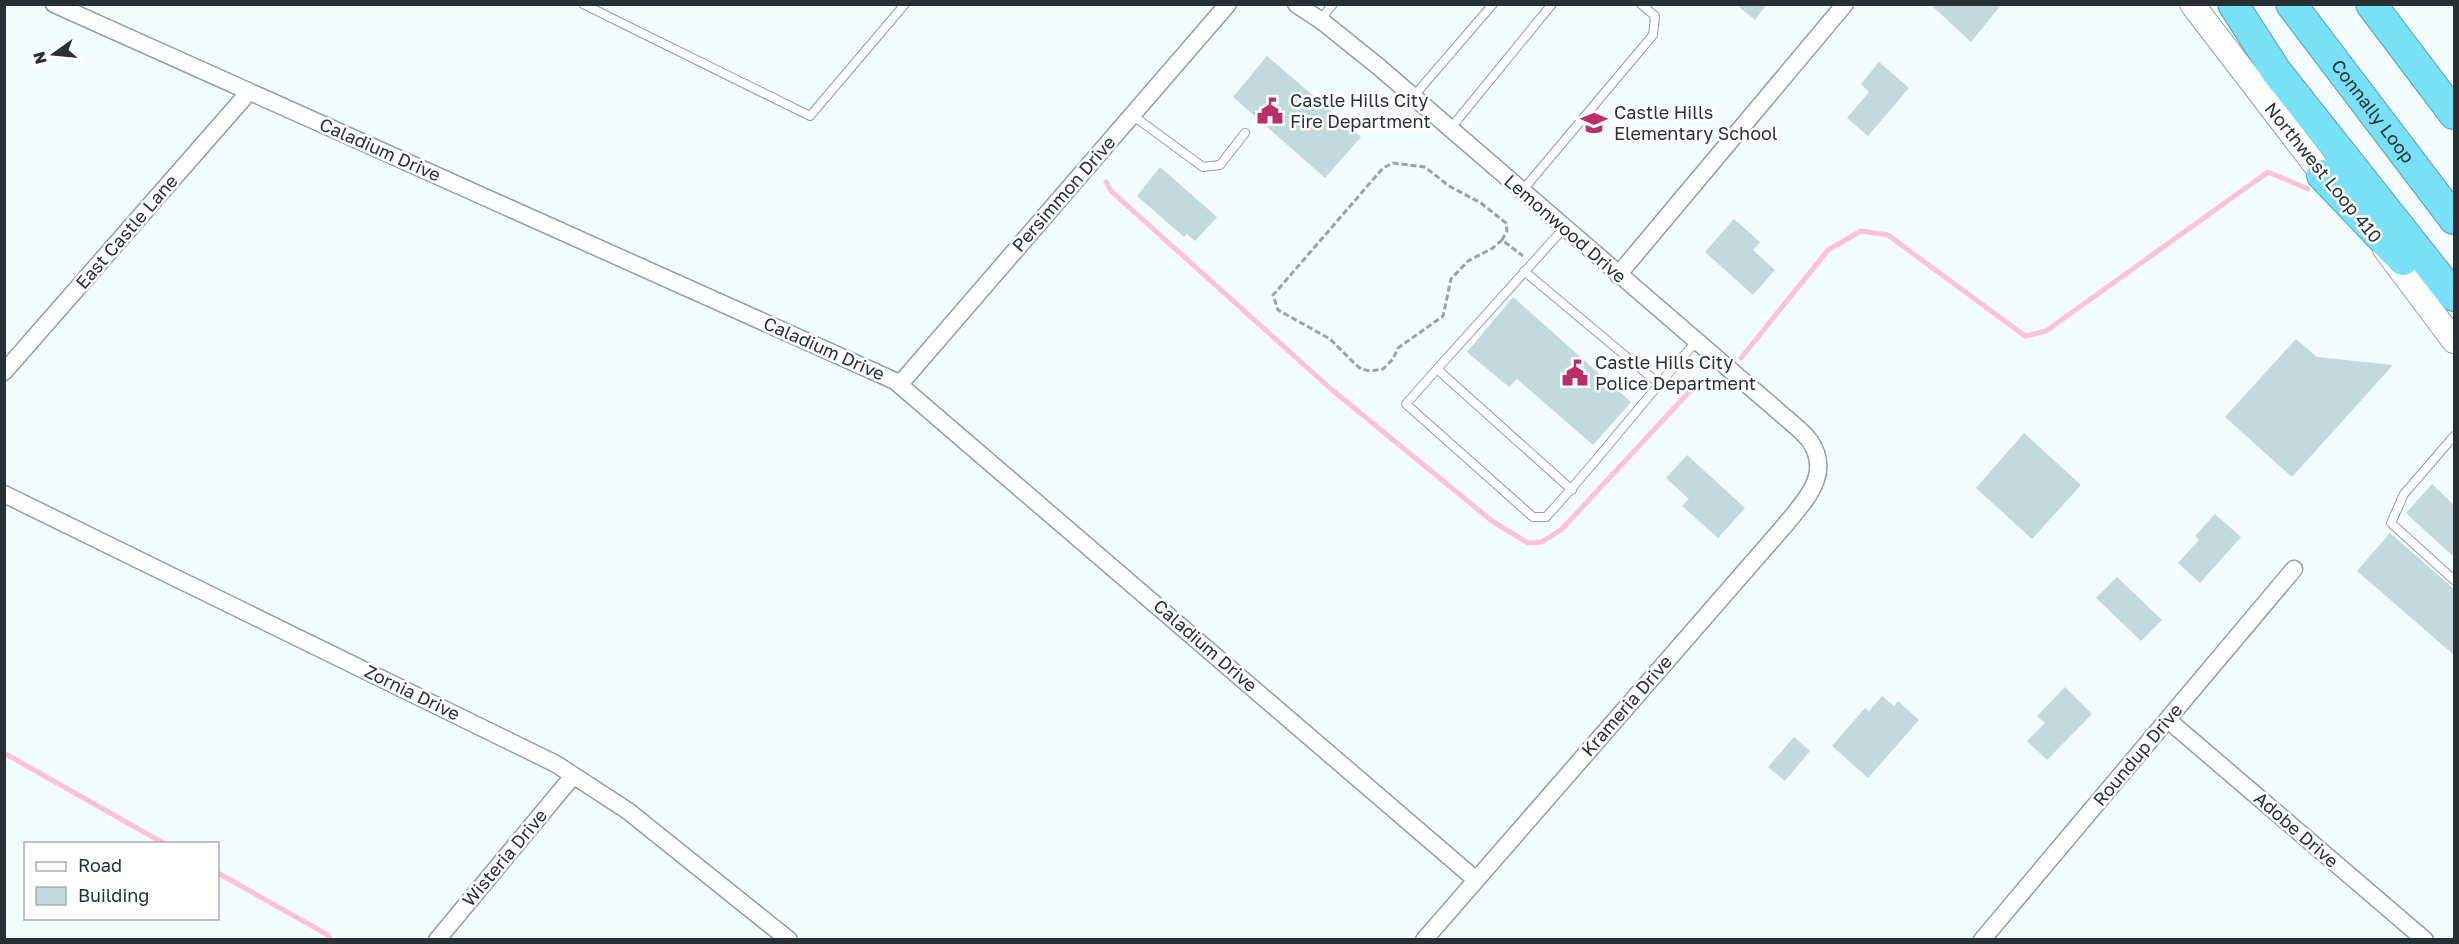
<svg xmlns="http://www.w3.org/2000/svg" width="2459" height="944" viewBox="0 0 2459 944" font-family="'Golos Text',sans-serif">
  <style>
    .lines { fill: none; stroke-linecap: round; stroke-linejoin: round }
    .stream { stroke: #fdc2d3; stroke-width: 5 }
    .building { fill: #c2d9de }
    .service-casing { stroke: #8ca2a7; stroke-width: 10 }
    .minor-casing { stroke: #8ca2a7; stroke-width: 19 }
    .secondary-casing { stroke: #8ca2a7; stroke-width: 26 }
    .motorway-casing { stroke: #5ca2b2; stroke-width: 32 }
    .path { stroke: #9aa3a5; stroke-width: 3; stroke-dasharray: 6 3; stroke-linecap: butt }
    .service { stroke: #fff; stroke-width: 8 }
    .minor { stroke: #fff; stroke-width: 16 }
    .secondary { stroke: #fff; stroke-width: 24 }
    .motorway { stroke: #78e0f7; stroke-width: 30 }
    .labels { text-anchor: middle; stroke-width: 5; stroke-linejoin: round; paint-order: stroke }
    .poi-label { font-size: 18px; fill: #273032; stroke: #fff; text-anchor: start }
    .street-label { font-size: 18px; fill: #273032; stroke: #fff }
  </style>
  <rect width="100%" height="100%" fill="#f3fcfe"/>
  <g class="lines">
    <path class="stream" d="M1106 182 1111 191 1331 389 1492 521 1528 543 1542 542 1562 529 1688 393 1707 379
      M1741 358 1828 250 1861 231 1888 235 2025 336 2046 331 2268 172 2308 189
      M4 753 165 844
      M218 873 328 935 331 940"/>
  </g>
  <path class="building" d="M1736 4H1767L1755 20Z
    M1930 4 1966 5 2002 4 1971 42Z
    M1267 56 1361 137 1325 178 1233 97Z
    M1879 62 1909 88 1868 136 1847 118 1869 92 1861 84Z
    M1160 167 1217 217 1195 241 1187 234 1184 237 1137 196Z
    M1734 219 1760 242 1753 250 1775 270 1753 295 1705 252Z
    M1513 297 1631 402 1593 445 1517 379 1509 387 1467 352Z
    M2296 339 2317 357 2393 365 2292 477 2225 417Z
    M2024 433 2081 485 2032 539 1976 488Z
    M1687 455 1745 508 1718 538 1682 506 1689 499 1666 478Z
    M2432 484 2454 505V557L2406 513Z
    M2215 514 2241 537 2200 583 2178 563 2199 540 2195 536Z
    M2390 533 2454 589V655L2357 571Z
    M2117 577 2162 620 2141 641 2096 598Z
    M2065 687 2092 714 2047 760 2027 741 2045 723 2037 716Z
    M1882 696 1894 706 1898 701 1919 720 1868 778 1832 746 1865 708 1869 711Z
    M1794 737 1810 751 1785 781 1768 767Z"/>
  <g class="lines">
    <g class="service-casing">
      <path id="service" d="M583 4 810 116 905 4
        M1320 20 1333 4
        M1413 97 1493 4
        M1132 115 1203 167 1220 165 1245 133
        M1450 129 1552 4
        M1522 191 1653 35 1655 16 1641 4
        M1524 271 1658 383
        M1437 369 1564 228
        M2454 436 2404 494 2391 523 2454 580
        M1572 490 1437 369 1406 404 1533 517H1546C1598 461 1644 399 1696 342"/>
    </g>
    <g class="minor-casing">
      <path id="minor" d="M54 4 895 381 1475 879
        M1296 4 1323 22 1379 67 1779 412C1789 421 1802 430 1810 441 1832 474 1806 499 1786 524L1424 940
        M1618 275 1845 4
        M4 372 249 92
        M900 384 1228 4
        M4 494 556 764 628 811 789 940
        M2168 720 2425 940
        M437 940 573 776
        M1982 940 2294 569"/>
    </g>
    <g class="secondary-casing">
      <path id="secondary" d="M2192 4 2333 188
        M2385 249 2454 341"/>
    </g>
    <g class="motorway-casing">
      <g id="motorway">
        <path d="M2233 4 2276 71 2454 296"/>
        <path id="s1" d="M2291 4 2454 219"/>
        <path d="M2371 4 2454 114"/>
        <path d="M2322 175 2403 260"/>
      </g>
    </g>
    <path class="path" d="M1502 240 1493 248 1468 261 1451 279 1443 316 1398 348 1393 359 1383 369 1370 371 1361 369 1353 362 1330 339 1278 310 1273 295 1281 286 1383 168 1393 163 1425 167 1449 186 1481 203 1506 223 1507 231 1502 240 1523 256"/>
    <use href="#service" class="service"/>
    <use href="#minor" class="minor"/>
    <use href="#secondary" class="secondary"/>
    <use href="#motorway" class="motorway"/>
  </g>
  <defs>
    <g id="civic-bare" transform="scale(2.07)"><path d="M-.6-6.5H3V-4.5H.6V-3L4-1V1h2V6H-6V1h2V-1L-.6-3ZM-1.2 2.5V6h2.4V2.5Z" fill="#ba2f69" stroke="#fff" stroke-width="2.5" paint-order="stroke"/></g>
    <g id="school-bare" transform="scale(2.07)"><path d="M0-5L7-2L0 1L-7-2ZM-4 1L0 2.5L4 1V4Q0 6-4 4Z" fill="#ba2f69" stroke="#fff" stroke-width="2.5" paint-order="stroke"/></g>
  </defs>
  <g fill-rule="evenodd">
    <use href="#civic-bare" x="1270" y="111"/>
    <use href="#school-bare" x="1594" y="123"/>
    <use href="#civic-bare" x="1575" y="373"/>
  </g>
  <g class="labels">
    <g class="poi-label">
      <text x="1290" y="107">Castle Hills City<tspan x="1290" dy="21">Fire Department</tspan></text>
      <text x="1614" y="119">Castle Hills<tspan x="1614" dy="21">Elementary School</tspan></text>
      <text x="1595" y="369">Castle Hills City<tspan x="1595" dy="21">Police Department</tspan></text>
    </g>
    <g class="street-label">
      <text dy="6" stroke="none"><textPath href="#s1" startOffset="135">Connally Loop</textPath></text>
      <text transform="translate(380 150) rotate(24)" y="6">Caladium Drive</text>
      <text transform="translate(2323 173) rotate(51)" y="6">Northwest Loop 410</text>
      <text transform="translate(1064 194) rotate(-49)" y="6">Persimmon Drive</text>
      <text transform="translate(1565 229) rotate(41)" y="6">Lemonwood Drive</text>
      <text transform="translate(127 232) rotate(-49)" y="6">East Castle Lane</text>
      <text transform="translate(824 349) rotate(24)" y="6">Caladium Drive</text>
      <text transform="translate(1205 646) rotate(41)" y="6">Caladium Drive</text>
      <text transform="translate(412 693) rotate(26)" y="6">Zornia Drive</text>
      <text transform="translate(1627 706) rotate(-49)" y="6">Krameria Drive</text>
      <text transform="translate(2138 755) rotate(-50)" y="6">Roundup Drive</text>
      <text transform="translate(2296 830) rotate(41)" y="6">Adobe Drive</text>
      <text transform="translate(505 858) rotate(-50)" y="6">Wisteria Drive</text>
    </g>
  </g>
  <rect width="2459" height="944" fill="none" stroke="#273032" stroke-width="12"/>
  <rect x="24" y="842" width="195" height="78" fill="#ffffff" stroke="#a9acad" stroke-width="1.5"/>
  <rect x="36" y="862" width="30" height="9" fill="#ffffff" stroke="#a9acad" stroke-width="1.5"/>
  <text x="78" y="872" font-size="18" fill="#273032">Road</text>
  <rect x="36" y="887" width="30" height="18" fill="#c2d9de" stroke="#a9acad" stroke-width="1.5"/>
  <text x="78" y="902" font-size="18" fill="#273032">Building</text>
  <g transform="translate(54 54) rotate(255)" stroke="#ffffff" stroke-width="4.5" paint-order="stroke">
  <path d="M0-4.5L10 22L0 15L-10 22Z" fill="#273032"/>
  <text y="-9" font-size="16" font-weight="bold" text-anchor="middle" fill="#273032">N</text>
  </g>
</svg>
